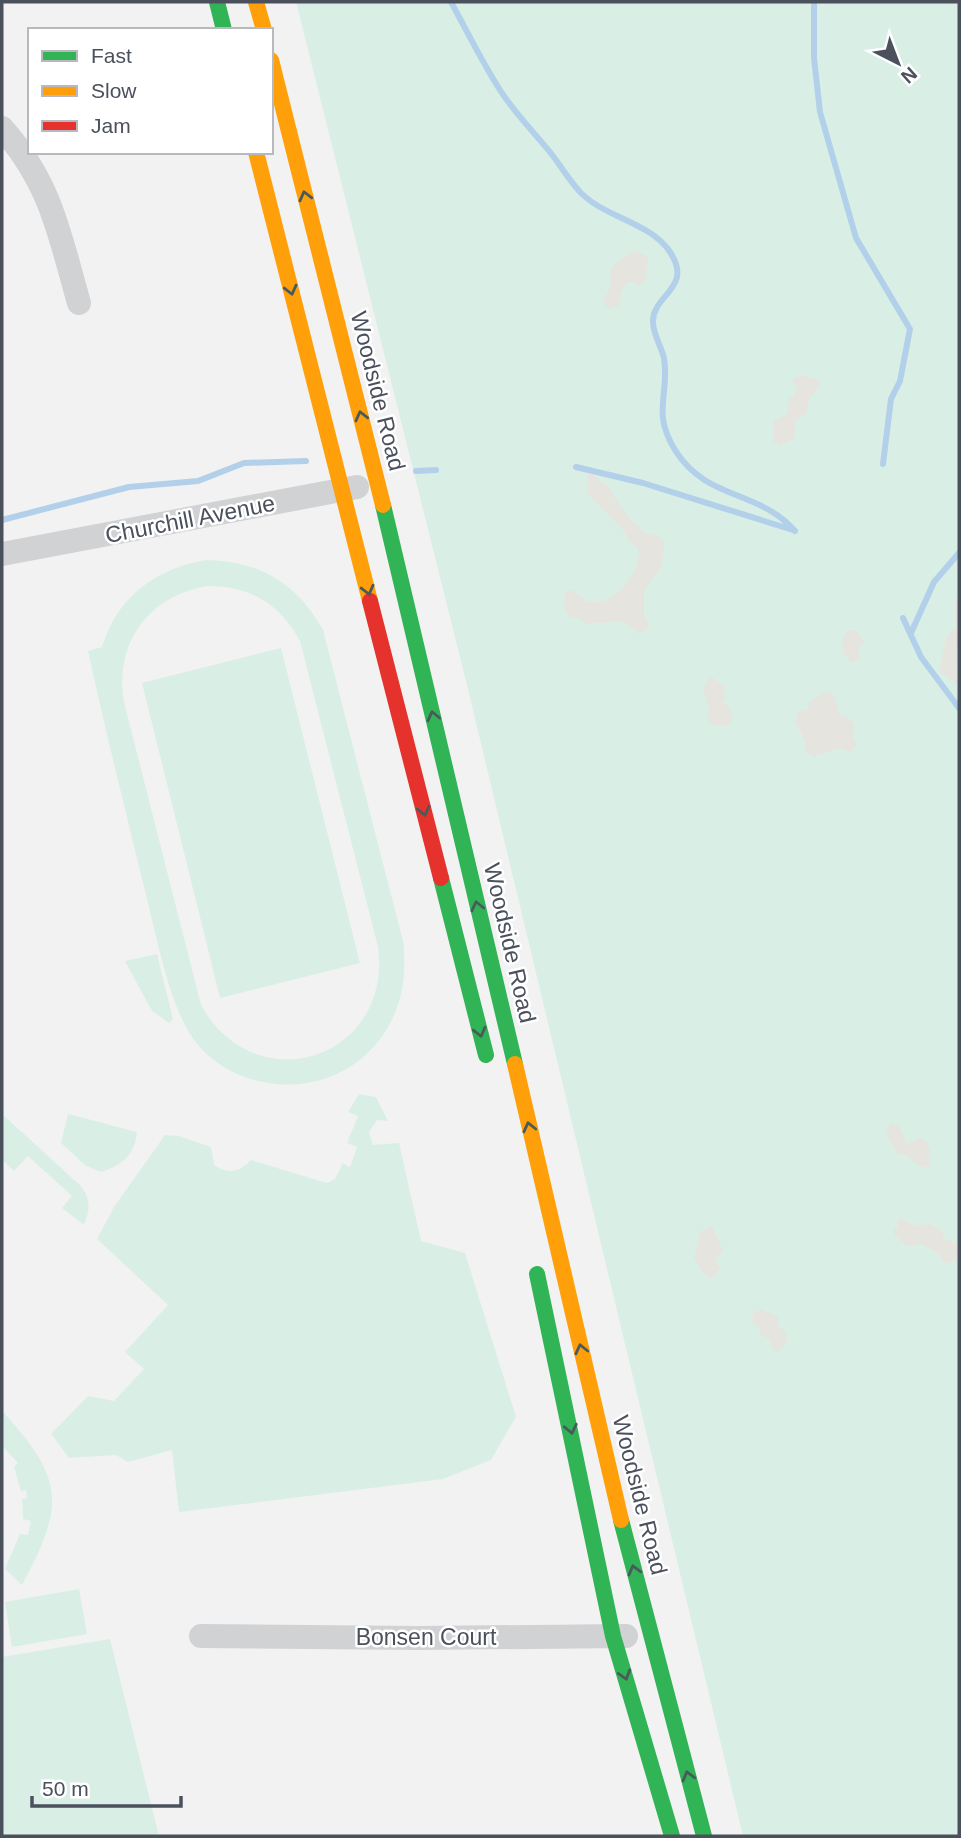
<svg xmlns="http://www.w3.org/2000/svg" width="961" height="1838" viewBox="0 0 961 1838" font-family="Helvetica,sans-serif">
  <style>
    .green { fill: #d9efe6; fill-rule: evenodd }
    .sand { fill: #e6e4df }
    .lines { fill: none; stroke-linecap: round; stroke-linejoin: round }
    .stream { stroke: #b2d0e9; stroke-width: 6 }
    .street { stroke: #d1d2d4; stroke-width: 24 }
    .fast { stroke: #30b455; stroke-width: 16 }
    .slow { stroke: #ff9f0a; stroke-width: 16 }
    .jam { stroke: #e5322d; stroke-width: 16 }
    .oneway { stroke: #485a5c }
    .labels { text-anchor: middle; stroke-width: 5; stroke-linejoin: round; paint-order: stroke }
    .street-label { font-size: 23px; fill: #4b505d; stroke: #fff }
  </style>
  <rect width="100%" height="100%" fill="#f2f2f2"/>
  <path class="green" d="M296 2H959V1836H743L466 681Z
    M206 560C259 561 297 583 323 630L403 941C409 987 397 1029 360 1060 311 1099 232 1091 194 1040 170 1007 157 939 147 899 127 817 106 734 88 651L102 647C117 597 155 569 206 560ZM208 586C250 586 280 604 300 641L378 947C393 1058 256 1104 201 1005L124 702C114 643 149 595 208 586Z
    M281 648 360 963 220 998 142 683Z
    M157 954 173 1019 169 1023 152 1011 125 961Z
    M359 1094 376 1097 388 1121 377 1120 369 1132 373 1145 399 1143 421 1241 465 1253 516 1417 491 1460 443 1479 179 1512 172 1450 128 1462 116 1455 69 1458 51 1434 88 1396 114 1401 144 1369 125 1352 168 1305 97 1239 114 1207 165 1135 179 1136 211 1147 214 1165C229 1175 239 1172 251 1160L327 1183 335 1179 343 1163 350 1167 357 1147 347 1143 358 1116 348 1112Z
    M2 1114 82 1187C91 1202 90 1210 84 1225L62 1208 72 1196 28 1156 14 1171 2 1160Z
    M68 1114 137 1132C135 1155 121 1166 101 1172L86 1166 61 1143Z
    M2 1411C65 1479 65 1505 22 1585L5 1569 20 1534 28 1535 31 1521 23 1519 22 1499 27 1498 26 1490 21 1491 14 1467 18 1463 2 1446Z
    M79 1589 87 1634 12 1647 5 1602Z
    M110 1639 159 1836H2V1657Z"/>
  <path class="sand" d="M635 250 648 257 646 280 638 286 632 282 626 283 621 293 620 305 609 309 603 302 610 287 611 267Z
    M801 375 818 380 821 386 809 398 806 414 795 421V438L780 446 773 441 774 421 787 414 789 400 798 389 792 380Z
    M594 473C597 480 606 484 609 488 614 497 621 507 627 515 633 523 639 522 643 532L658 536 665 544 661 568 644 591V615L650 626 639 634 622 621 586 624 580 618H569L564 607 565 593 569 590C579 591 580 599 588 601 615 609 642 571 638 548L629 541 624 531 587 493 588 474Z
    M955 599H959L957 683 939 672 946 637 956 628Z
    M849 630 856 631 864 642 859 646 860 660 852 663C841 656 839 638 849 630Z
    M711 677 725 686 723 691 726 696 722 702 730 707 733 719 728 725H713L707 718 709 707 703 689Z
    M827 691 835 697 840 716 846 715 855 725 853 735 857 745 849 752 839 748 814 757 805 751V741L795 722 798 712 808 709 810 701Z
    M890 1124 899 1126 907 1144 919 1138 926 1140 930 1151 929 1166 921 1168 906 1155 897 1154 886 1133Z
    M901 1218 915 1226 929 1224 941 1229 945 1239 956 1243 959 1259 945 1264 938 1253 921 1244 907 1246 894 1234V1229L898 1227 896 1221Z
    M712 1226 723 1250 715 1260 721 1268 711 1279 703 1274 694 1258 700 1232Z
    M762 1309 778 1317V1326L786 1331 787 1344 778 1352 774 1351 769 1339 761 1335 759 1328 753 1324 752 1314Z"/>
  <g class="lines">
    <path class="stream" d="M451 2C467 31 482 62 500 90 515 114 536 134 553 156 563 169 571 183 582 194 607 218 651 223 670 252 694 288 652 295 653 322 653 334 661 346 664 358 670 395 651 411 675 450 707 501 758 489 795 531
      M814 2V58L820 112 856 238 910 329 900 381 891 399 883 464
      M576 467 643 483 793 530
      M416 471 436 470
      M2 520 129 487 198 481 244 463 306 461
      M903 618 921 657 959 708
      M911 633 934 582 959 553"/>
    <path class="street" d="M2 128C51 183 59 233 79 303
      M2 554 357 487
      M201 1636 418 1638 626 1636"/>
    <path class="fast" d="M217 2 224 30
      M383 505 515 1064
      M441 878 486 1055
      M537 1274 613 1636 672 1836
      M621 1520 704 1836"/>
    <path class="slow" d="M256 2 264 30
      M271 60 383 505
      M256 152 370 601
      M515 1064 621 1520"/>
    <path class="jam" d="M370 601 441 878"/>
  </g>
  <defs><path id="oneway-chevron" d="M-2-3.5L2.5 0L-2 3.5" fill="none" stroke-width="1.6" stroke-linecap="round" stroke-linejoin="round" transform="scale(1.75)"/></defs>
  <g class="oneway">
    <use href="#oneway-chevron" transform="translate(305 196) rotate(-104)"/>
    <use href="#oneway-chevron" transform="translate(291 290) rotate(76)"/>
    <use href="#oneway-chevron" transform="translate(361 416) rotate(-104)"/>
    <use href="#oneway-chevron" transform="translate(368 590) rotate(76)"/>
    <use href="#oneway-chevron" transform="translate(433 716) rotate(-103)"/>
    <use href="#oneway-chevron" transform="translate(424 811) rotate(76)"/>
    <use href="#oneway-chevron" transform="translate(477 906) rotate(-103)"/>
    <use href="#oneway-chevron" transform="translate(480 1032) rotate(76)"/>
    <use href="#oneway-chevron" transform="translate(529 1127) rotate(-103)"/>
    <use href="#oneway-chevron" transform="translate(581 1349) rotate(-103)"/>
    <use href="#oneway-chevron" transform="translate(571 1429) rotate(78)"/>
    <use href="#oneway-chevron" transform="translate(634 1570) rotate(-105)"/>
    <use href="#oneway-chevron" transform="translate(625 1675) rotate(73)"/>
    <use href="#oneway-chevron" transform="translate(688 1776) rotate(-105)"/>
  </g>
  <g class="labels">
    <g class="street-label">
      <text transform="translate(378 391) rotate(76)" y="8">Woodside Road</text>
      <text transform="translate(190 519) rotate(-11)" y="8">Churchill Avenue</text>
      <text transform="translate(510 943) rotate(77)" y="8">Woodside Road</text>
      <text transform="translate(640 1495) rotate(76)" y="8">Woodside Road</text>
      <text x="426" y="1645">Bonsen Court</text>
    </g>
  </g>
  <rect width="961" height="1838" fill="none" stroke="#4b505d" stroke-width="7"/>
  <rect x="28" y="28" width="245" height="126" fill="#ffffff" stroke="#b7b9be" stroke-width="2"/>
  <rect x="42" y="51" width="35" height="10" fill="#30b455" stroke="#b7b9be" stroke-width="2"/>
  <text x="91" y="63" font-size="21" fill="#4b505d">Fast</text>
  <rect x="42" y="86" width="35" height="10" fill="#ff9f0a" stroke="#b7b9be" stroke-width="2"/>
  <text x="91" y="98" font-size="21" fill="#4b505d">Slow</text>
  <rect x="42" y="121" width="35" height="10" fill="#e5322d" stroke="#b7b9be" stroke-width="2"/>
  <text x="91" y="133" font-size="21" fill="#4b505d">Jam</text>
  <g transform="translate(898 63) rotate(138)" stroke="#ffffff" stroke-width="5" paint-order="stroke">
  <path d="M0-5L12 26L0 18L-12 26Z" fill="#4b505d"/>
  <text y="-10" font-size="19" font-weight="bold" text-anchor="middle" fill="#4b505d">N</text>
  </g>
  <path d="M32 1796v10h149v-10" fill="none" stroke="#4b505d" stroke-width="3.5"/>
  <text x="42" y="1796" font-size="21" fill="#4b505d" stroke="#ffffff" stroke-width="5" paint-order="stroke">50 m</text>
</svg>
